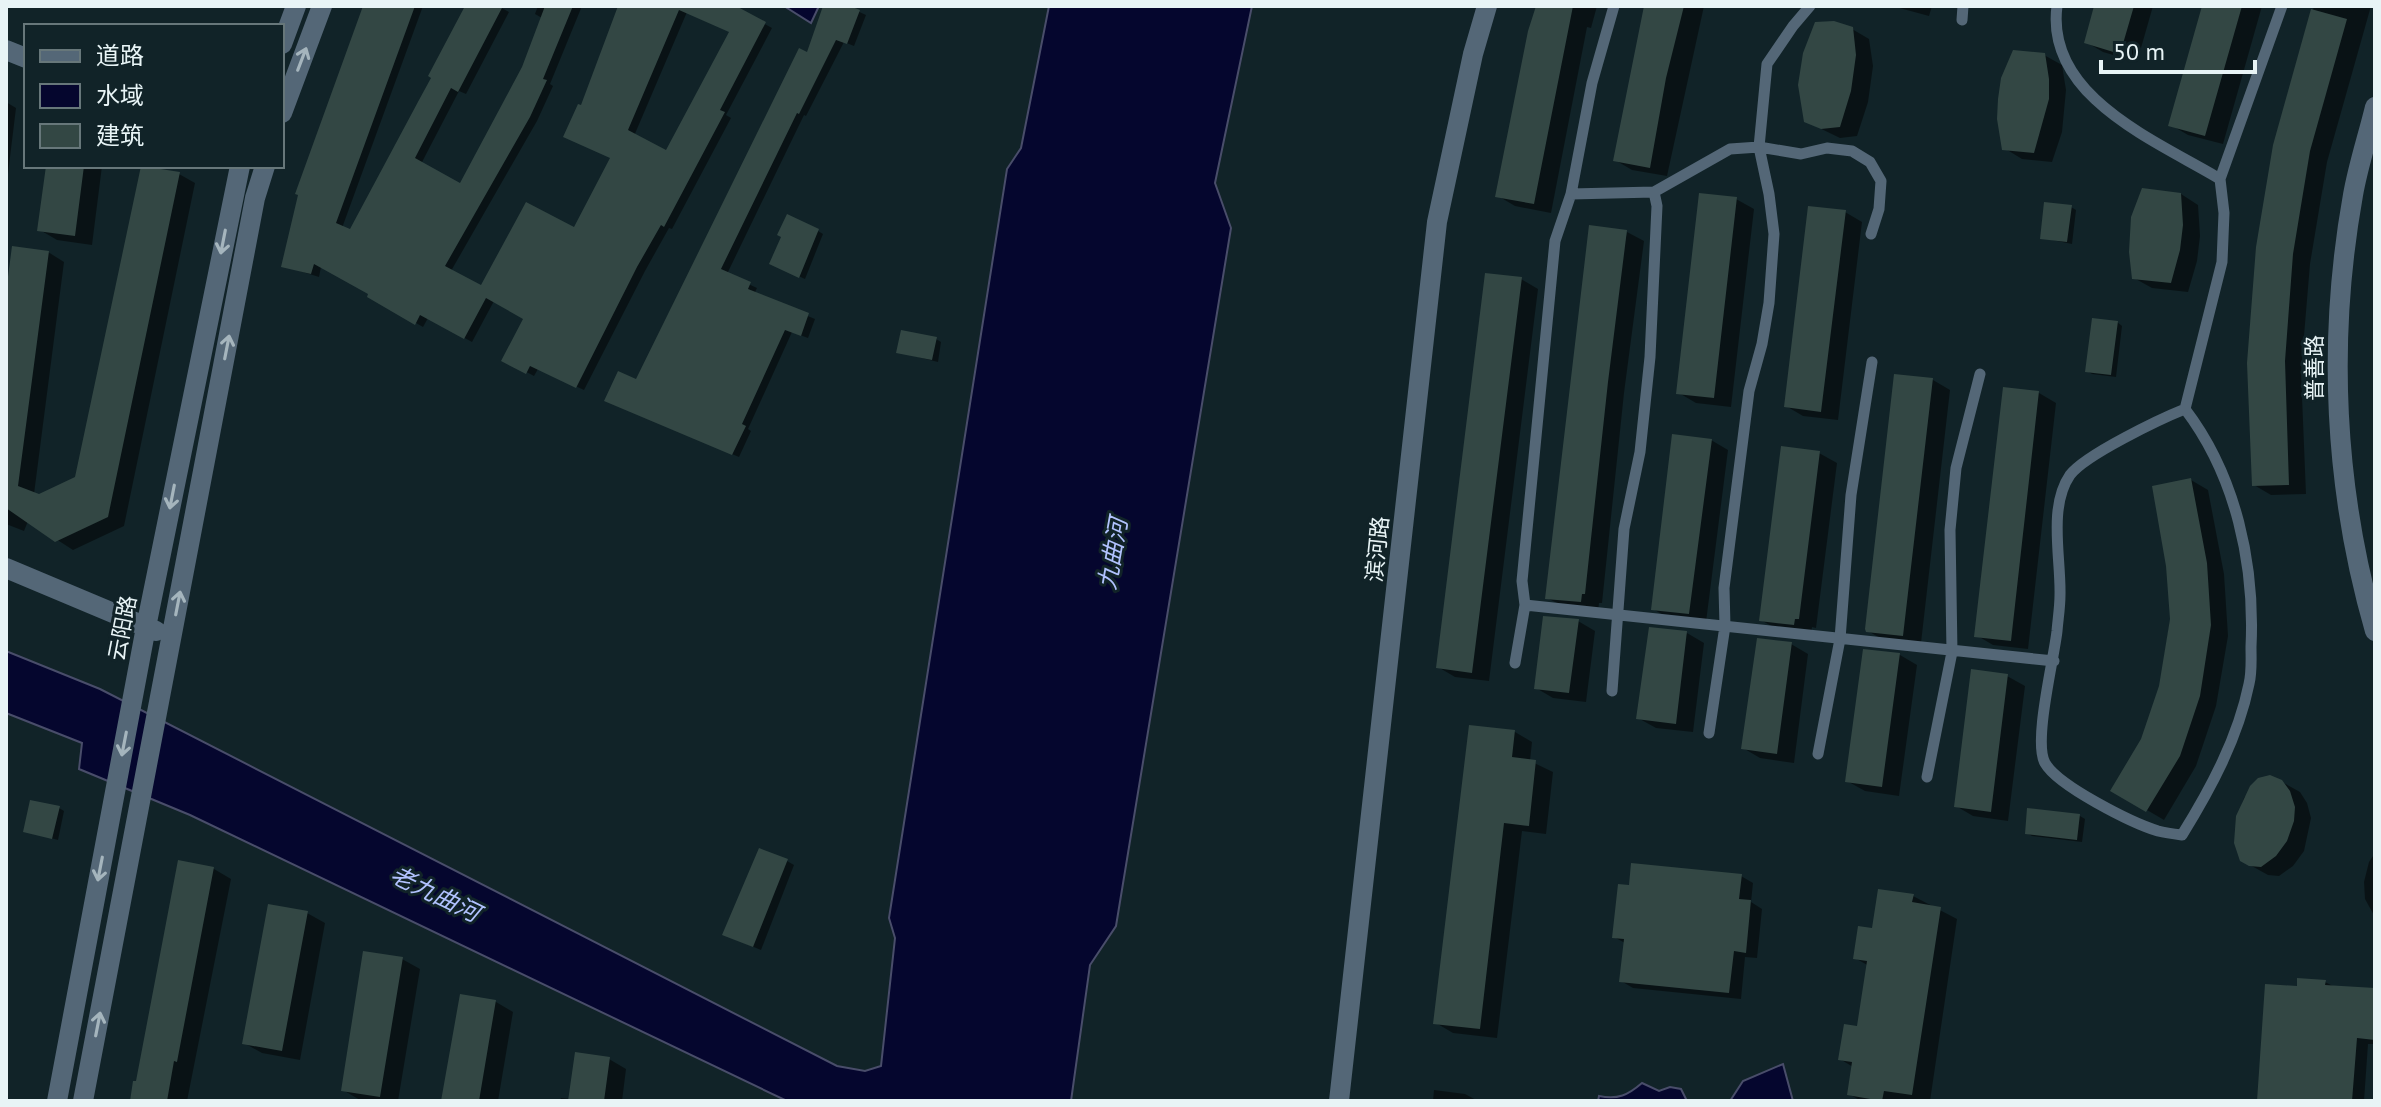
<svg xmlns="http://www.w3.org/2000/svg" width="2381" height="1107" viewBox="0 0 2381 1107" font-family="'PT Sans','Noto Sans SC',sans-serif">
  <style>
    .water { fill: #05062e; stroke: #494d6a; stroke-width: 2 }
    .shadow { fill: #0007; fill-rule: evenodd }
    .building { fill: #334744; fill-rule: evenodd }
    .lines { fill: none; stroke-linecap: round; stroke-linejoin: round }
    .service { stroke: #546777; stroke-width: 11 }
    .minor { stroke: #546777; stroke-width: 20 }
    .tertiary { stroke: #546777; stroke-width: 20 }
    .oneway { stroke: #a5b5bd }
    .labels { text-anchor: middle; stroke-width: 6; stroke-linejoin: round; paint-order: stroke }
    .street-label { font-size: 22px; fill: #e8f4f6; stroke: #112328 }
    .water-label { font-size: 24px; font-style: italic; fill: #b1c2fe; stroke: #112328 }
  </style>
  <rect width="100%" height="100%" fill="#112328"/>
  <path class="water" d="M784 6H819L811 23Z
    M1049 6H1252L1215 183 1231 228 1116 926 1090 965 1071 1101H787L190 815 79 769 82 743 6 713V651L100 689 837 1066 865 1071 881 1066 895 938 889 918 1007 169 1021 148Z
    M1783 1064 1793 1101H1730L1743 1081Z
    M1642 1083 1659 1091 1670 1087 1681 1089 1687 1101H1598L1599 1096C1618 1100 1628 1095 1642 1083Z"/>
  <path class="shadow" d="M366 6H423L342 228 350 232 421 101 467 6H498L509 12 466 94 459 91 421 164 460 186 523 67 542 18 535 14 538 6H582L550 84 553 86 537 121 451 271 482 288 575 230 612 158 582 108 620 6H732L772 28 726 115 731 118 672 229 669 228 645 271 584 390 538 369 534 376 504 360 526 318 494 301 472 342 428 318 423 327 369 296 371 294 321 267 319 277 284 266ZM687 12 731 32 667 153 634 136Z
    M825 6H857L855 10 866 15 854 46 844 42 806 116 804 115 727 274 757 288 754 294 815 319 808 338 792 332 748 429 751 431 739 457 613 404 636 382 808 55Z
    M1537 6H1597L1591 28 1587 27 1551 213 1515 206 1498 196Z
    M1646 6H1704L1667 176 1632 170 1615 160Z
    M1892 6H1932L1929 16Z
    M2096 6H2153L2137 62 2103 52 2086 42Z
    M2204 6H2262L2223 144 2188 135 2171 125Z
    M2314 6H2371L2327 162 2310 264 2301 372 2306 494 2271 495 2254 485 2275 146Z
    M1852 29 1869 39 1873 66 1868 102 1857 136 1840 138 1805 121Z
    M2044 55 2062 65 2066 90 2062 132 2052 162 2022 159 2004 148Z
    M6 102 16 108 6 190Z
    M48 166H102L92 245 57 240 40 230Z
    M143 166 179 174 195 183 124 526 73 550 28 521 24 531 6 524V307L48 252 64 262 34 494 40 496 77 479Z
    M2181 194 2198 205 2200 236 2197 261 2188 292 2152 288 2134 278Z
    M1736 199 1754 209 1731 407 1696 403 1679 393Z
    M2071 207 2076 210 2072 244 2042 238Z
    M1845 212 1862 222 1838 420 1803 416 1786 406Z
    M818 231 823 234 805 279 776 266Z
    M1627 232 1644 241 1624 393 1602 603H1599L1598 611 1565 607 1547 598Z
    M1521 279 1538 289 1489 681 1455 677 1438 667Z
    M2117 322 2122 326 2116 377 2092 374 2087 371Z
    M936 339 941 342 938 362 898 352Z
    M1896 376 1933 380 1950 390 1921 643 1885 641 1868 631Z
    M2004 389 2039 393 2056 403 2028 649 1993 645 1976 635Z
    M1711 440 1728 450 1706 622 1670 619 1653 609Z
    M1819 453 1837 463 1816 628 1812 627 1811 634 1778 630 1761 620Z
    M2191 480 2208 490 2224 574 2228 636 2216 706 2196 766 2164 820 2113 790 2143 740 2160 687Z
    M1578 621 1595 631 1586 702 1553 698 1536 688Z
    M1687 633 1704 643 1693 732 1656 728 1638 718Z
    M1791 644 1808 654 1794 763 1760 758 1743 748Z
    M1865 652 1900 655 1917 665 1899 796 1865 791 1847 781Z
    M2007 676 2025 686 2008 821 1973 816 1956 806Z
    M1471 727 1515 732 1532 742 1530 761 1553 772 1546 834 1522 831 1497 1038 1453 1033 1436 1023Z
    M2259 780 2282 782 2300 792 2307 803 2311 818 2304 851 2293 866 2279 876 2268 875 2241 860 2238 816 2244 798Z
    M59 808 64 811 58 840 25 831Z
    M2080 816 2085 819 2082 842 2032 836 2027 833Z
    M2375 853V917L2365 899 2364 882 2369 862Z
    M787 861 794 865 761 950 732 938Z
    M180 863 214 869 231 879 187 1101H132L137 1084Z
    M1741 876 1753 883 1751 902 1762 909 1757 958 1745 957 1741 999 1633 988 1621 981 1625 943 1614 937Z
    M1913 896 1957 919 1930 1101H1861L1849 1094 1853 1067 1840 1059 1859 1028 1869 966 1855 958 1874 930Z
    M307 913 325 923 300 1060 262 1053 244 1043Z
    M402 959 420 969 398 1101 360 1100 343 1090Z
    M2325 982 2335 987 2375 990V1044H2368L2364 1101H2259L2299 989Z
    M461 996 496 1002 513 1012 498 1101H443Z
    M609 1059 626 1069 622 1101H560L561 1098 571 1099Z
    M1434 1090 1465 1094 1478 1101H1433Z"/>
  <path class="building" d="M363 6H415L336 223 350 229 419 100 431 78 428 76 465 6H503L458 92 451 88 415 158 460 183 522 67 545 6H573L543 79 547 80 530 117 445 266 481 285 526 202 574 227 610 158 563 137 578 104 581 105 618 6H736L766 22 720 110 725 112 664 227 661 225 637 267 576 388 530 366 526 374 501 361 523 319 486 298 464 339 420 315 415 325 367 297 368 294 314 264 311 274 281 267 298 195 295 194ZM679 10 729 32 666 150 628 130Z
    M823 6H850L860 10 847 44 836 40 799 114 797 113 721 269 751 282 748 289 809 313 801 336 785 330 742 424 746 426 732 455 604 401 618 371 636 379 799 48 807 52Z
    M1536 6H1573L1534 204 1495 197 1528 31Z
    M1644 6H1684L1666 78 1650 168 1613 161Z
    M2094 6H2134L2120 54 2084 43Z
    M2202 6H2242L2205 136 2168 126Z
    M2311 9 2347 19 2310 151 2293 254 2285 361 2289 485 2252 486 2247 363 2256 247 2273 145Z
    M1834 21 1853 27 1856 55 1851 91 1840 127 1821 129 1804 122 1798 85 1803 53 1815 22Z
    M2013 50 2045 53 2049 79V99L2034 153 2002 150 1997 119 1998 99 2001 78Z
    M46 166H84L75 236 37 231Z
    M141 166 180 172 108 517 55 542 6 508V292L12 246 49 251 18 486 39 494 75 477Z
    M2142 188 2181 193 2183 225 2180 250 2171 283 2132 279 2129 252 2131 217Z
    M1699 193 1737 197 1714 398 1676 394Z
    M2044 202 2072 205 2067 242 2040 239Z
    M1808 206 1846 210 1821 412 1784 407Z
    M787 214 819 229 799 278 769 264 781 237 777 235Z
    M1589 225 1627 230 1608 382 1585 594H1582L1581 602 1545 599Z
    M1485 273 1522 277 1472 673 1436 668Z
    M2092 318 2118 321 2111 375 2085 372Z
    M901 330 937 337 932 360 896 353Z
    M1894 374 1933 378 1903 636 1866 632 1865 629Z
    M2003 387 2039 391 2011 641 1974 637Z
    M1672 434 1712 439 1689 614 1651 610Z
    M1781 446 1820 451 1799 619H1795L1794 625 1759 621Z
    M2191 478 2207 563 2211 625 2200 696 2180 756 2146 812 2110 791 2141 739 2159 686 2170 619 2166 566 2152 486Z
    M1543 616 1579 619 1569 693 1534 689Z
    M1649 627 1687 631 1676 724 1636 719Z
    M1757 638 1792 642 1777 754 1741 749Z
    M1863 649 1900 653 1882 787 1845 782Z
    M1971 669 2008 674 1991 812 1954 807Z
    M1469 725 1515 730 1512 757 1536 760 1529 826 1504 823 1480 1029 1433 1024Z
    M2270 775 2282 780 2290 791 2295 807 2294 821 2287 841 2276 856 2261 867 2249 866 2240 861 2234 843 2236 816 2250 786 2258 778Z
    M30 800 60 806 52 839 23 832Z
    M2027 808 2080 814 2077 840 2025 834Z
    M759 848 788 859 753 947 722 935Z
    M178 860 214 867 177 1062 174 1061 167 1101H130L133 1081H136Z
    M1631 863 1742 874 1739 899 1751 900 1746 953 1734 951 1729 993 1619 982 1624 939 1612 938 1618 884 1629 885Z
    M1878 889 1914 894 1912 902 1941 907 1912 1095 1884 1091 1882 1101 1847 1095 1852 1062 1838 1060 1844 1024 1857 1026 1867 961 1853 959 1858 926 1872 928Z
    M268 904 308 911 282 1051 242 1044Z
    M363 951 403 957 380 1097 341 1091Z
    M2297 978 2326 980 2325 985 2375 988V1040L2357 1038 2352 1101H2257L2265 984 2297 986Z
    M460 994 496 1000 479 1101H441Z
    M575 1052 610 1057 604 1101H568Z"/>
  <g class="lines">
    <path class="service" d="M2057 6C2045 97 2157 141 2220 179
      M1962 20 1963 6
      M1571 194 1654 192 1730 149 1759 147 1801 154 1827 148 1852 151 1870 162 1881 181 1879 209 1871 234
      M2185 409C2160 419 2085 455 2070 475 2048 507 2061 558 2060 595 2060 607 2058 619 2057 631 2054 659 2033 742 2045 763 2058 786 2132 823 2158 831 2166 833 2174 834 2182 835 2211 788 2238 738 2249 684 2252 672 2251 659 2251 647 2255 564 2236 476 2185 409L2222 262 2224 213 2220 179 2282 6
      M1525 605 2054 661
      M1515 663 1525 605 1522 581 1555 241 1571 194 1592 83 1614 6
      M1612 691 1624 529 1640 452 1650 357 1657 206 1654 192
      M1709 733 1725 626 1724 588 1749 391 1762 344 1769 303 1774 234 1769 194 1759 147 1767 64 1793 26 1810 6
      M1818 754 1840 639 1851 495 1872 362
      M1927 777 1952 652 1950 530 1956 468 1980 374"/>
    <path class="minor" d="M6 50 26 58
      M2375 107C2368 136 2358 166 2353 195 2327 340 2334 489 2375 631
      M1339 1101 1437 222 1473 54 1487 6"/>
    <path class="tertiary" d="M282 44 296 6
      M282 113 322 6
      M6 568 156 631
      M57 1101 146 627 240 166
      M83 1101 255 198 265 166"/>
  </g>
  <defs><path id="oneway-shaft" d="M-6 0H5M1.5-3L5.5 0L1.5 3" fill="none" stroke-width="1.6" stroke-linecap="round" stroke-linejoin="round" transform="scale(2)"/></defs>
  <g class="oneway">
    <use href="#oneway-shaft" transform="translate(302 59) rotate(-69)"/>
    <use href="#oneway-shaft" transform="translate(223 242) rotate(101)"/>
    <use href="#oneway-shaft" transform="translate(227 347) rotate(-79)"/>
    <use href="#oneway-shaft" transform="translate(172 497) rotate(101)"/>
    <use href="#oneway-shaft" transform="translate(178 603) rotate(-79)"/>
    <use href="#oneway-shaft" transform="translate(124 744) rotate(101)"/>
    <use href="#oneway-shaft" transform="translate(100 869) rotate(101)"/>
    <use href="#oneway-shaft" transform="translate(98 1024) rotate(-79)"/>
  </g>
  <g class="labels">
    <g class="street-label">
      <text transform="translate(2314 368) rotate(-90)" y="8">普善路</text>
      <text transform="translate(1377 549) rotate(-84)" y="8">滨河路</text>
      <text transform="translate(122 628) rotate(-79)" y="8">云阳路</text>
    </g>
    <g class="water-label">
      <text transform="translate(1113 554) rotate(-80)" y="8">九曲河</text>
      <text transform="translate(435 894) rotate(26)" y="8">老九曲河</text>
    </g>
  </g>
  <rect width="2381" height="1107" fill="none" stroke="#e8f4f6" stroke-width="16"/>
  <rect x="24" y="24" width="260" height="144" fill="#112328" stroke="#67777a" stroke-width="2"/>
  <rect x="40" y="50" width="40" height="12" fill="#546777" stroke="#67777a" stroke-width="2"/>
  <text x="96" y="64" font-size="24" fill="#e8f4f6">道路</text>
  <rect x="40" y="84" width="40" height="24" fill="#05062e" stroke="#67777a" stroke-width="2"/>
  <text x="96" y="104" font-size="24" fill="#e8f4f6">水域</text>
  <rect x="40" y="124" width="40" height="24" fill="#334744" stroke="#67777a" stroke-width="2"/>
  <text x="96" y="144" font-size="24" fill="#e8f4f6">建筑</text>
  <path d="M2101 60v12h154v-12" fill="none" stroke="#e8f4f6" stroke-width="4"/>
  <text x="2113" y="60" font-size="24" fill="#e8f4f6" stroke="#112328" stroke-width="6" paint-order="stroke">50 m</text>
</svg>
